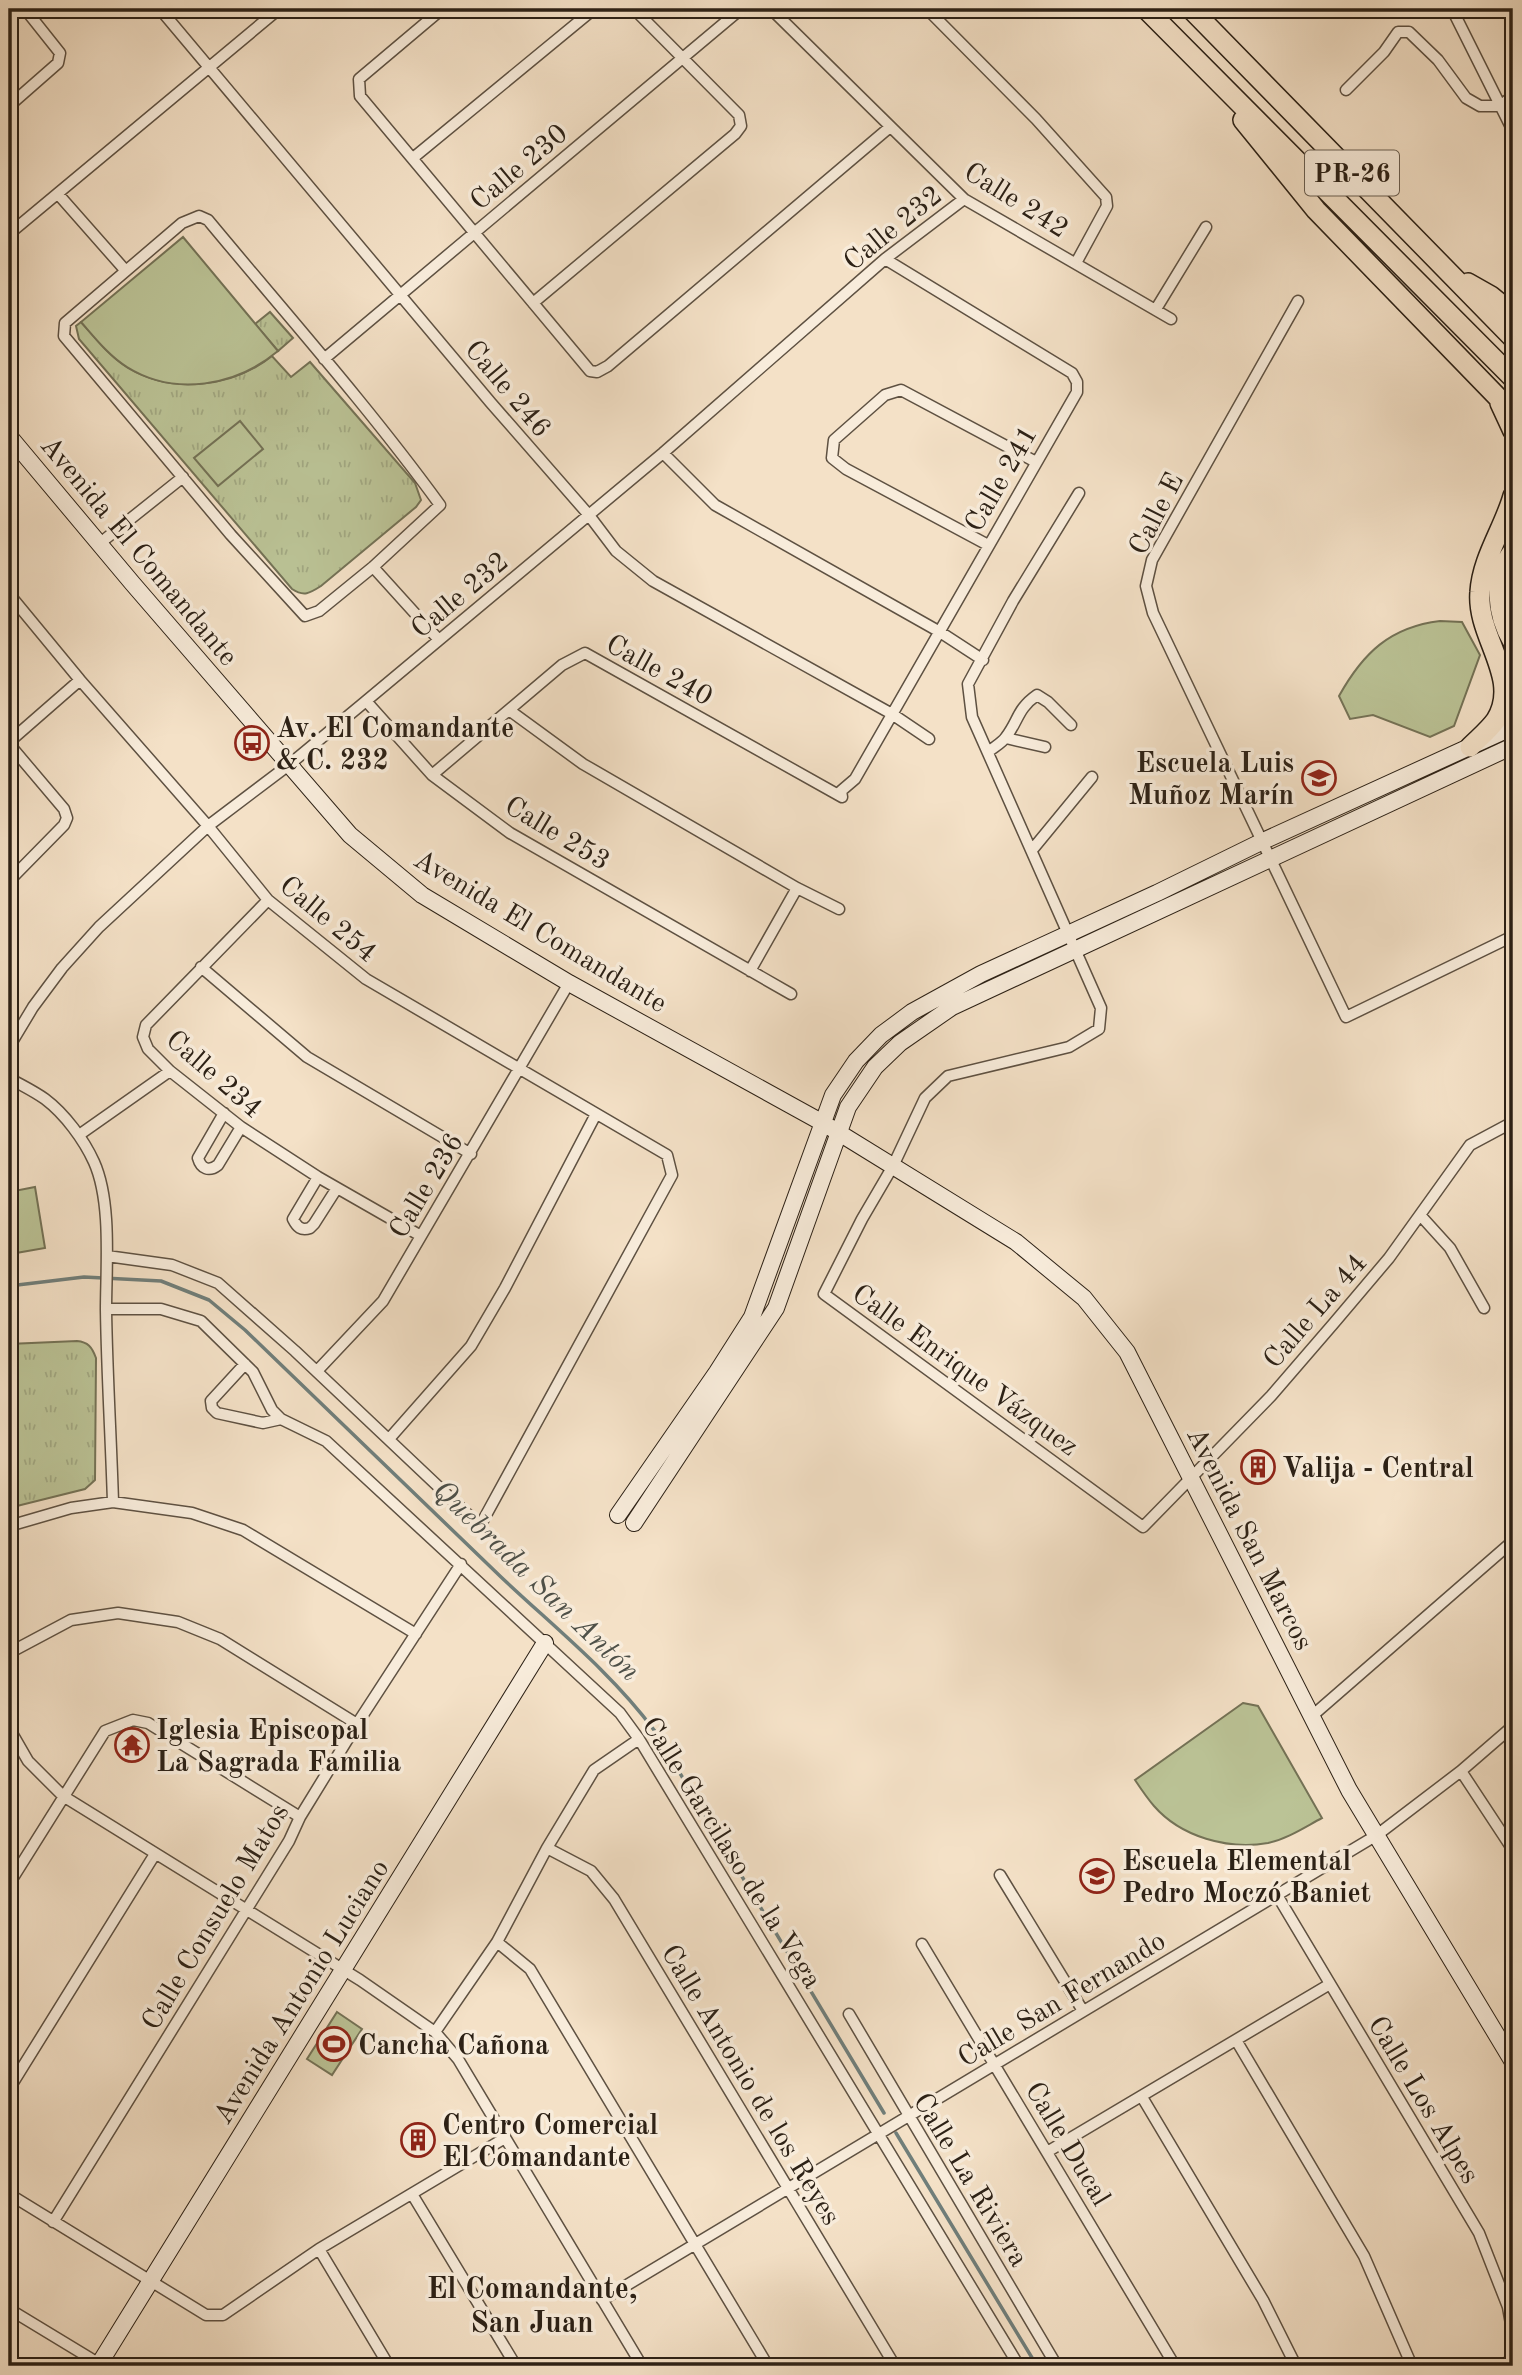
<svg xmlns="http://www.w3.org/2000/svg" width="1522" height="2375" viewBox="0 0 1522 2375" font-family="'Old Standard TT',serif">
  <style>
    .grass { fill: url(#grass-tufts); stroke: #747256; stroke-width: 2 }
    .pitch { fill: #bbc396; stroke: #747256; stroke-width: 2 }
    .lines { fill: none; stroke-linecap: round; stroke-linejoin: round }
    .stream { stroke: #707e7a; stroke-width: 3.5 }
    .street-casing { stroke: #5e5142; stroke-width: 13 }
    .secondary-casing { stroke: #2c2116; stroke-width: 18 }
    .highway-casing { stroke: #2c2116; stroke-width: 22 }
    .street { stroke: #f8ecdb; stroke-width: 10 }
    .secondary { stroke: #f8ecdb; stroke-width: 16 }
    .highway { stroke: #f4e1c7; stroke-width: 19 }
    .labels { text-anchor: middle; stroke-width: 7; stroke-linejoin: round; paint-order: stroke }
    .shield { fill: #f8ecdb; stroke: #695e51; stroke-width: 2 }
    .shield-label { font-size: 26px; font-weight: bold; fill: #2c2116 }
    .street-label { font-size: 28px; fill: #2c2116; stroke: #f8ecdb }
    .poi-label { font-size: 28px; font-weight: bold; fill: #2c2116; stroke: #f8ecdb; text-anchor: start }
    .water-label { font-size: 30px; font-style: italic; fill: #4e5048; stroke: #f8ecdb }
    .neighbourhood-label { font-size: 30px; font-weight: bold; fill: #2c2116; stroke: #f8ecdb }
  </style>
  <defs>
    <pattern id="grass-tufts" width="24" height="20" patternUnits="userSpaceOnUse" patternTransform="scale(1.75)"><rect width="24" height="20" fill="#bbc396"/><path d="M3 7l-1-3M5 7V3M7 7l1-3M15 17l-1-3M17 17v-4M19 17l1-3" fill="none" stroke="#a1a781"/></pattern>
  </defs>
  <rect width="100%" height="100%" fill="#f4e1c7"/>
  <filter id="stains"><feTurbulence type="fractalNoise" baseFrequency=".00286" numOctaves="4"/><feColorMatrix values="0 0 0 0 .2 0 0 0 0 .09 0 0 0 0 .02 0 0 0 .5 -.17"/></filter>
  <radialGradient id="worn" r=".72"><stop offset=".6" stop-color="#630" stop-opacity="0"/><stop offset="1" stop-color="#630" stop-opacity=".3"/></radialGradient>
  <path class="grass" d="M270 312 293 338 278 351 255 324Z
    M81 322C96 338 109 356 128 368 172 394 232 388 272 356L291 377 310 362 415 483 421 500 416 507 321 586C310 593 304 597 292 589L79 339 76 326Z
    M77 1341C88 1342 92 1347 96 1358L95 1480 85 1489 9 1508V1344Z"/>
  <path class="pitch" d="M183 237 278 351C236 386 175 397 127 367 109 356 95 338 81 322Z
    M240 421 263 449 218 486 194 458Z
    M1440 621 1462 622 1480 655 1454 726 1430 737 1373 715 1350 719 1339 696C1363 653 1390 627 1440 621Z
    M35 1187 45 1248 16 1253 9 1209V1192Z
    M1243 1703 1258 1706 1322 1818C1305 1827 1287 1839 1268 1843 1228 1850 1181 1837 1154 1806 1147 1798 1141 1789 1135 1780Z
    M337 2012 362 2029 332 2075 307 2059Z"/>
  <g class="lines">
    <path class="stream" d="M9 1286 84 1277 161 1281 209 1300 245 1330C331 1412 415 1495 501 1577 554 1627 611 1672 654 1730L884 2113
      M896 2133 1037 2366"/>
    <g class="street-casing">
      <path id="street" d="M160 9 491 403 588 514 616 551 653 581 892 714 929 739
        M442 9 359 79 360 96 590 371 597 372 608 366 890 127
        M771 9 964 199 1171 319
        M927 9 1036 119 1106 197 1107 206 1076 263
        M1452 9 1513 131
        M1346 90 1384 52 1398 32H1409L1438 60 1466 98 1480 106H1500L1513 96
        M9 106 58 63 60 53 25 9
        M413 158 594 9
        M58 194 125 270
        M199 216 208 220C286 314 368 406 440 505L373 567 319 611 305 616 231 535 64 336 65 323 182 223Z
        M9 234 279 9
        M1298 301 1152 560 1146 586 1153 613 1346 1017 1513 936
        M533 303 735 134 741 126 739 115 634 9
        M1156 309 1206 227
        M324 359 741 9
        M663 453 715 505 940 632 983 660
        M1079 493 1013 601 968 684 972 717 1101 1008 1099 1029 1069 1047 948 1076 925 1098 893 1166 862 1219 824 1294 1143 1527 1271 1396 1334 1323 1389 1258 1470 1145 1513 1122
        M99 544 183 477
        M988 545 846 469 832 458 834 440 885 395 901 390 1036 462
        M373 567 439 640
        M9 594 80 680 208 826 268 900 366 979 667 1155 672 1175 480 1526 295 1351 218 1283 172 1265 107 1256
        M366 701 432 775 510 833 791 994
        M509 710 583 764 797 888 839 909
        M1006 738 1045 747
        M9 742 80 680
        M9 744 64 809 67 818 64 825 9 881
        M988 752C994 747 1002 743 1006 737 1019 720 1017 709 1037 695L1048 702 1071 725
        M432 775 562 665 585 653 842 797 841 791 855 779 1077 392V382L1072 373 885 259
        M1032 850 1092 777
        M268 900 146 1025 143 1037 148 1049 170 1071 241 1127 318 1177 421 1236
        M201 967 307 1057 471 1154
        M750 971 797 888
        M9 1047 33 1007 62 968 99 927 208 826 290 764 366 701 663 453 885 259 964 199
        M9 1078C21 1085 34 1091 45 1099 65 1114 84 1140 94 1162 112 1202 106 1267 106 1310 107 1374 111 1438 113 1502
        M224 1113 198 1158C201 1169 209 1172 218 1165L241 1127
        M79 1135 170 1071
        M318 1177 293 1219C297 1227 301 1231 310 1228L314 1224 337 1188
        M1421 1216 1450 1248 1484 1308
        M106 1309H161L201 1321 253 1372 272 1410 281 1419
        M245 1364 211 1401 212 1408 217 1413 263 1423 281 1419 326 1441 620 1713 639 1739 1019 2366
        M317 1371 383 1301 569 983
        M389 1439 471 1346 505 1288 596 1114
        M9 1526 71 1508 113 1502 192 1513 243 1530 416 1634
        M9 1653 71 1620 118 1613 178 1622 220 1639 357 1724
        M1312 1716 1513 1541
        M9 1728 28 1761 63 1796 360 1980 435 2032 458 2059 642 2366
        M1461 1771 1513 1850
        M547 1848 591 1871 614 1899 895 2366
        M1000 1875 1083 2011
        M9 1884 105 1731 133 1720 148 1723 300 1817
        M1277 1895 1479 2233 1508 2307 1513 2335
        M497 1942 530 1969 768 2366
        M922 1944 1175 2366
        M849 2014 1057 2366
        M435 2032 497 1942 547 1848 594 1770 639 1739
        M1236 2040 1364 2256 1412 2366
        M9 2089 155 1854
        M1142 2097 1263 2300 1296 2366
        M1047 2152 1330 1984
        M9 2194 206 2315H223L319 2249 505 2138
        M412 2194 516 2366
        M53 2222 289 1841 300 1817 357 1724 461 1564
        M319 2249 389 2366
        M602 2300 1377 1835 1461 1771 1513 1726
        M9 2309 103 2366
        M1494 2366 1513 2361"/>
    </g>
    <g class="secondary-casing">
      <path id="secondary" d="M9 436 133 584 350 835 422 895 569 983 823 1123 1016 1242 1084 1298 1127 1352 1349 1790 1513 2062
        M618 1515 717 1372 752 1317 833 1095 856 1061 881 1035 912 1012 981 974 1157 893 1261 842 1513 727
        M634 1523 776 1308 848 1107 875 1067 900 1043 952 1007 1513 746
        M98 2366 545 1643"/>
    </g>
    <g class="highway-casing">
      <path id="highway" d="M1146 9 1513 378
        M1191 9 1513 338
        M1243 120 1316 210 1513 413
        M1468 283 1491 296 1513 314
        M1500 403 1513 431
        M1513 551C1493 578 1496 614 1513 642
        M1470 747C1479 738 1489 730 1496 720 1522 678 1476 637 1480 592 1482 558 1504 528 1513 496"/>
    </g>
    <use href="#street" class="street"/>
    <use href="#secondary" class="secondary"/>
    <use href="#highway" class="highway"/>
  </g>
  <defs>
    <g id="bus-ring" transform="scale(1.75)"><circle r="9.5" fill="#f8ecdb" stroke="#8f2418" stroke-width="1.5"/><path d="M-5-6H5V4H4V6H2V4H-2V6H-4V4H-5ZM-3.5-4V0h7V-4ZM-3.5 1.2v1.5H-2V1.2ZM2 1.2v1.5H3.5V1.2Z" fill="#8f2418"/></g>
    <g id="school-ring" transform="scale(1.75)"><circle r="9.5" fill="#f8ecdb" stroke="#8f2418" stroke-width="1.5"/><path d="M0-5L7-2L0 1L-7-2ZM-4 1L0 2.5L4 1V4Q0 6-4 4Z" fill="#8f2418"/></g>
    <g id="building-ring" transform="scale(1.75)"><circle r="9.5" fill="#f8ecdb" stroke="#8f2418" stroke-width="1.5"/><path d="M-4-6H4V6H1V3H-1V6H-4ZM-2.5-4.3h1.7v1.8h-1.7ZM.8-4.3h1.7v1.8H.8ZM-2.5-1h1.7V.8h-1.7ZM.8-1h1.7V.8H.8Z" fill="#8f2418"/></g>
    <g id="temple-ring" transform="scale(1.75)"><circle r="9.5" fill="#f8ecdb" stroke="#8f2418" stroke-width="1.5"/><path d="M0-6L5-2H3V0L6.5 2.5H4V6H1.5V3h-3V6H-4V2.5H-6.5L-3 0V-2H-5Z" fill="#8f2418"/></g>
    <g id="stadium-ring" transform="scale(1.75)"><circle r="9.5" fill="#f8ecdb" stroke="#8f2418" stroke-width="1.5"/><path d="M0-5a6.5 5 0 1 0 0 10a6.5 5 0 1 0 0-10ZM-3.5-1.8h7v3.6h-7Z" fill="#8f2418"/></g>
  </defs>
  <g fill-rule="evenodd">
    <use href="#bus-ring" x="252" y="743"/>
    <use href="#school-ring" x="1319" y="778"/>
    <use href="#building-ring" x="1258" y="1467"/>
    <use href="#temple-ring" x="132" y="1745"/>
    <use href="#school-ring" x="1097" y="1876"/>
    <use href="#stadium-ring" x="334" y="2044"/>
    <use href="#building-ring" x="418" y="2140"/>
  </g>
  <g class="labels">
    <rect class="shield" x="1305" y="150.5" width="94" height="45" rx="5"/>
    <g class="shield-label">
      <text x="1352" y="182">PR-26</text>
    </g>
    <g class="street-label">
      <text transform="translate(518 166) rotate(-40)" y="10">Calle 230</text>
      <text transform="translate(1017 199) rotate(32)" y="10">Calle 242</text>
      <text transform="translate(892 227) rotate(-39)" y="10">Calle 232</text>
      <text transform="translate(509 388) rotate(50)" y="10">Calle 246</text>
      <text transform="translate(1000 478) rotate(-60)" y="10">Calle 241</text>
      <text transform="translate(1155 513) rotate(-63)" y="10">Calle E</text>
      <text transform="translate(140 550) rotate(50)" y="10">Avenida El Comandante</text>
      <text transform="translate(459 594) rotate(-40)" y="10">Calle 232</text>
      <text transform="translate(660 669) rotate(29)" y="10">Calle 240</text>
      <text transform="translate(558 832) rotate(31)" y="10">Calle 253</text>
      <text transform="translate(329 918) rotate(40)" y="10">Calle 254</text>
      <text transform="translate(541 930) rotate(31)" y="10">Avenida El Comandante</text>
      <text transform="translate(215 1073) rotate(41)" y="10">Calle 234</text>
      <text transform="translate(425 1185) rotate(-59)" y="10">Calle 236</text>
      <text transform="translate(1314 1310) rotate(-49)" y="10">Calle La 44</text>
      <text transform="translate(966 1369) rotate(36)" y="10">Calle Enrique Vázquez</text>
      <text transform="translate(1251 1538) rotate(63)" y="10">Avenida San Marcos</text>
      <text transform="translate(733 1852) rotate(58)" y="10">Calle Garcilaso de la Vega</text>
      <text transform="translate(214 1916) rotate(-59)" y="10">Calle Consuelo Matos</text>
      <text transform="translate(300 1991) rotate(-58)" y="10">Avenida Antonio Luciano</text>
      <text transform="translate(1061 1998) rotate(-31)" y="10">Calle San Fernando</text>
      <text transform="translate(752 2084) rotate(59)" y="10">Calle Antonio de los Reyes</text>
      <text transform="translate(1425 2099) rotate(59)" y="10">Calle Los Alpes</text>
      <text transform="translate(1069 2143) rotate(59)" y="10">Calle Ducal</text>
      <text transform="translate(972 2179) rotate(59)" y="10">Calle La Riviera</text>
    </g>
    <g class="poi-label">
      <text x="276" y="737">Av. El Comandante<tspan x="276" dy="32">&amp; C. 232</tspan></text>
      <text x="1294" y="772" text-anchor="end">Escuela Luis<tspan x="1294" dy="32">Muñoz Marín</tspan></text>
      <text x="1282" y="1477">Valija - Central</text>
      <text x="156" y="1739">Iglesia Episcopal<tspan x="156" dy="32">La Sagrada Familia</tspan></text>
      <text x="1122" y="1870">Escuela Elemental<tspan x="1122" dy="32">Pedro Moczó Baniet</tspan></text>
      <text x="358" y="2054">Cancha Cañona</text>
      <text x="442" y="2134">Centro Comercial<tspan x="442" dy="32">El Comandante</tspan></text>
    </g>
    <g class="water-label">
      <text transform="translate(537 1580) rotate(44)" y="10">Quebrada San Antón</text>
    </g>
    <g class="neighbourhood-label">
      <text x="532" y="2298">El Comandante,<tspan x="532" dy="34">San Juan</tspan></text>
    </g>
  </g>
  <rect width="1522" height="2375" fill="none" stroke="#f4e1c7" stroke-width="35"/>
  <rect x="10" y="10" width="1501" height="2354" fill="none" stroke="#2c2116" stroke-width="3.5"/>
  <rect x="18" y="18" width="1487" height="2340" fill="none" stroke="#2c2116" stroke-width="2"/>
  <rect width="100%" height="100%" filter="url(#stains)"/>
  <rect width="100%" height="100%" fill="url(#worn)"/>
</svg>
